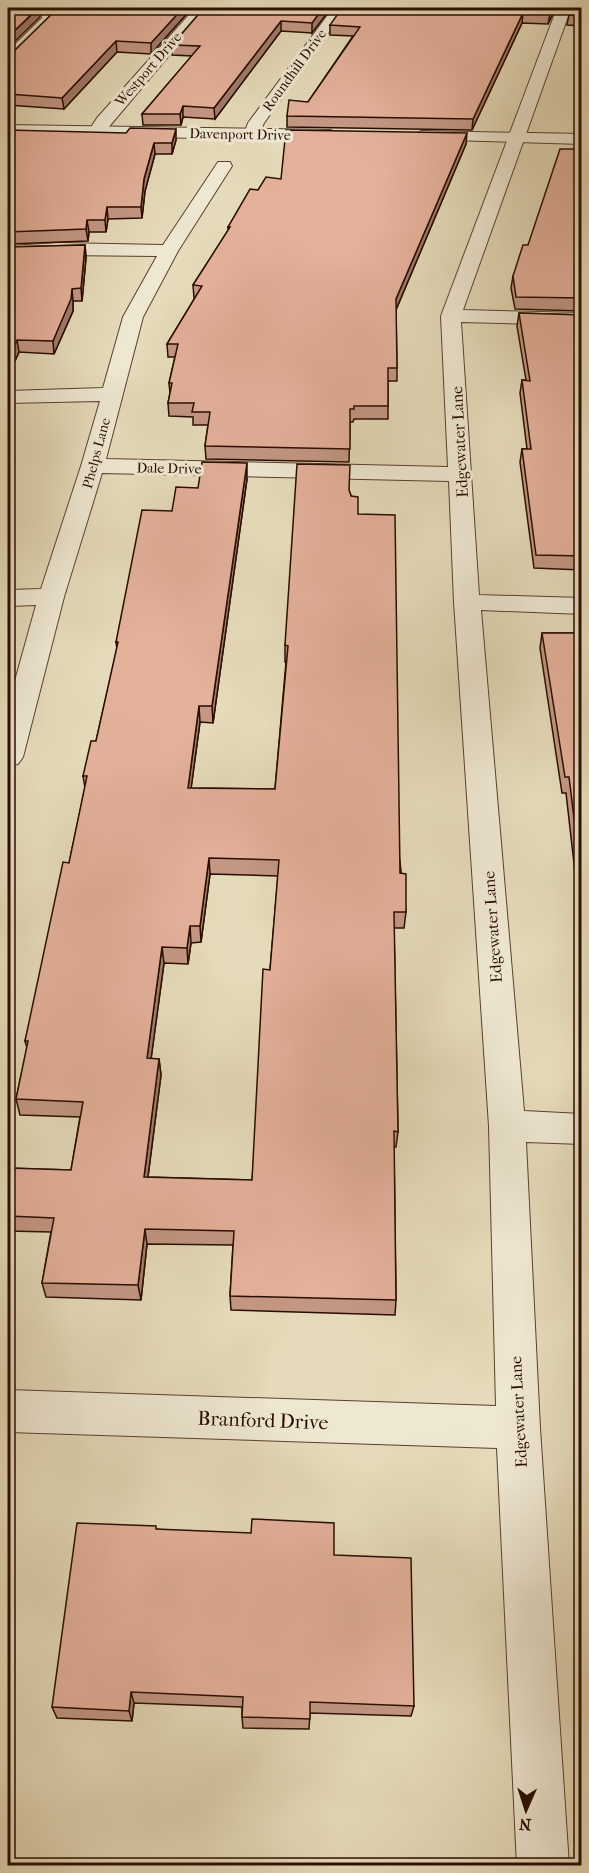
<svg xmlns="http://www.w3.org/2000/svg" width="589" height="1873" viewBox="0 0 589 1873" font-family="'IM FELL French Canon',serif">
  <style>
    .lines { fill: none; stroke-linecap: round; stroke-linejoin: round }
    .minor-casing { stroke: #59402e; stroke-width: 2 }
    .tertiary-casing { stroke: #59402e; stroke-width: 2 }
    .minor { fill: #eee7d2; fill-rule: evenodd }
    .tertiary { fill: #eee7d2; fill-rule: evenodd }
    .wall { fill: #c39784; stroke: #2a0d00; stroke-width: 1.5; fill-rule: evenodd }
    .shaded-wall { fill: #9f7b6c; stroke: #2a0d00; stroke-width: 1.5 }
    .building { fill: #e3b09a; stroke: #2a0d00; stroke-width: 1.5; fill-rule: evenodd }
    .labels { text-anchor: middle; stroke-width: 6; stroke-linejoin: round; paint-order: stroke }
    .far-street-label { font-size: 14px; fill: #2a0d00; stroke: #eee7d2 }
    .street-label { font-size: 16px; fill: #2a0d00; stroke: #eee7d2 }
    .near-street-label { font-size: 20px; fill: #2a0d00; stroke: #eee7d2 }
  </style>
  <rect width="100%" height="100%" fill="#e5dab9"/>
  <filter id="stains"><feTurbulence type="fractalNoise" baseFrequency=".00333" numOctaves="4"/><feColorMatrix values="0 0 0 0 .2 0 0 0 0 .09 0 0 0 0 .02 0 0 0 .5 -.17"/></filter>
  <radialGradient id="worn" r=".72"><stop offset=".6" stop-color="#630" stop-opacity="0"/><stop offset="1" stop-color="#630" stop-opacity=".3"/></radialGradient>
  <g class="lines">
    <g class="minor-casing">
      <path id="minor" d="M26 8H53L56 19 13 61 8 62V51L42 18V13L27 11Z
        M195 8H209L102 135H90L88 132 97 118Z
        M333 8H346L264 123 258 137H246L244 134 248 123Z
        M557 8H571L463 310 582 313V325L461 322 479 595 582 598V614L481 610 524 1111 582 1114V1144L526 1142 540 1428 569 1866H517L497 1448 8 1432V1390L496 1406 489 1126 454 602 449 481 102 473 64 597 23 757 18 764 8 766V706L36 605 8 606V590L41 589 81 466 100 401 8 403V391L103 388 123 317 157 256 60 255 8 257V246L60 243 163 245 218 162H230L232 166 178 251 143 317 106 459 448 467 441 316Z"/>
    </g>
    <g class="tertiary-casing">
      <path id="tertiary" d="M8 125 331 130 339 135 331 140 8 135Z
        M421 131 582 134V144L415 139 413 136Z"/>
    </g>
    <use href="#minor" class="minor"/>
    <use href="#tertiary" class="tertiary"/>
  </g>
  <path class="wall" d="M54 8H192L151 54 117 52 64 109 8 105V53L13 52 55 11Z
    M204 8H331L312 33 281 31 215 119 183 117 181 125H143L142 114 192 56 172 55V45Z
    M556 8 548 24 522 23 472 130 287 127V116L308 102 353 36 330 35V25Z
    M582 8V26L567 25 569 15Z
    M582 54V83L575 82 576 72Z
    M8 130 176 140 172 154H155L145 191 142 218 108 219 106 232H89L88 241 8 244Z
    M466 144 396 310 397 368V381H388V419H354L353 422H350L349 462 206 459 205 446 208 425H193V417L169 416 168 403 170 393 169 383 175 357H168L167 344 195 298H194L193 285 228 231V227L258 190 281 179Z
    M582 149V311L515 309 511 288 513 276 528 245Z
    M85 245 86 258 82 301H73V311L54 354 19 352 11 370H8V247Z
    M519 313 582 315V570L534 568 520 462 522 449H527L520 393 522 380H526L517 326Z
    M247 479 213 723 200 722 191 788 275 789 286 662H285V645L349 490 358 514 406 912 404 928H394L398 1132 396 1147H394L396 1300 395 1315 231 1310 230 1296 233 1245 147 1244 141 1300 46 1297 42 1283 51 1232 8 1231V1168L71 1170 80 1117 20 1115 16 1099 27 1048 25 1041 69 863 85 788 83 776 96 741 117 649 116 642 172 511 198 488ZM210 874 278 876 252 1180 148 1177 161 1075 159 1059H151L164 963 188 964 191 943 201 942Z
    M542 633H582V899H578L566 793H562L540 648Z
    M582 981V1011L579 991Z
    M157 1529 334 1555 414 1706 411 1716 310 1713 309 1729 243 1728 242 1717V1707L134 1703 132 1721 57 1718 52 1707Z"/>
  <path class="shaded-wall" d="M39 8 40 17 8 48V37Z
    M183 8H192L151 54V43Z
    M323 8H331L312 33V23Z
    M553 8H556L548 24 550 14Z
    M523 13 522 23 472 130 473 119Z
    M281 21V31L215 119 214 108Z
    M116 41 117 52 64 109 62 98Z
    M183 106V117L181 125 180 114Z
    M176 129V140L172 154V143Z
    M467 133 466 144 395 312 396 299Z
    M154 143 155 154 145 191 142 218 141 207 144 179Z
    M107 207 108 219 106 232 105 220Z
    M87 220 89 232 88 241 86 229Z
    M85 245 86 258 82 301 81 288Z
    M72 289 73 301V311L54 354 53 341Z
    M17 340 19 352 11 370 9 357Z
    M247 463V479L213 723 212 706Z
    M199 706 200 722 189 804 188 788Z
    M209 858 210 874 201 942 200 926Z
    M190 926 191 943 188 964 187 948Z
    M162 947 164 963 149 1074 147 1058Z
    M159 1059 161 1075 146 1192 144 1177Z
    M145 1229 147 1244 141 1300 138 1285Z
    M131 1692 134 1703 132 1721 129 1711Z"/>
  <path class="building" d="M8 8H38L8 37Z
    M204 8H323L312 23 281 21 214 108 183 106 180 114H142L200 46 172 45Z
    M342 8H553L550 14 523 13 473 119 287 116 289 100 308 102 360 27 330 25Z
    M571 8H582V16L569 15Z
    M57 9V8H183L151 43 116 41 62 98 8 94V53L13 52Z
    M582 54V72H576Z
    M130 128 176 129 172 143H154L144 179 141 207H107L105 220H87L86 229 8 232V130L126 133Z
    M286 130 467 133 396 299 397 368H388V406H354V409H350V449L205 446 210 412H192L194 403H168L172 383H169L178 344H167L202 286 193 285 230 227H228L250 189 258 190 266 177 281 179Z
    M560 149H582V298L516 297 513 276 523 245H528Z
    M85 245 81 288 72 289 71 299 53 341 17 340 9 357H8V247Z
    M519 313 582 315V556L536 555 522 449H531L522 380 530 381Z
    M202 462 247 463 212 706H199L188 788 275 789 288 646 285 645 297 464 350 465 349 490 351 496 358 497V514L395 515 400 873 406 874V912H394L398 1132 394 1131 396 1300 230 1296 234 1231 145 1229 138 1285 42 1283 54 1218 8 1216V1168L71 1170 83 1102 16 1099 28 1041H25L63 862 69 863 87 776H83L91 741H96L118 642H116L142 510 172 511 176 487 198 488ZM209 858 279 860 270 970 263 969 252 1180 144 1177 159 1059 147 1058 162 947 187 948 190 926H200Z
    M542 633H582V883L569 777H565Z
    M252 1519 334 1523V1555L411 1558 414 1706 310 1702V1719L242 1717 243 1697 131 1692 129 1711 52 1707 77 1523 156 1526V1529L251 1533Z"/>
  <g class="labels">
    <g class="far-street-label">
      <text transform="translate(148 69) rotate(-49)" y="5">Westport Drive</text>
      <text transform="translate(294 70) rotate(-54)" y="5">Roundhill Drive</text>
      <text transform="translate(240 134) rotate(1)" y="5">Davenport Drive</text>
      <text transform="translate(96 453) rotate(-75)" y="5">Phelps Lane</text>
      <text transform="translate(169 468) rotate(1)" y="5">Dale Drive</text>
    </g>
    <g class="street-label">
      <text transform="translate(459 442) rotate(-93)" y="6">Edgewater Lane</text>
      <text transform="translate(492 927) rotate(-94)" y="6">Edgewater Lane</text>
      <text transform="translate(518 1412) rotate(-93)" y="6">Edgewater Lane</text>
    </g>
    <g class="near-street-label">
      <text transform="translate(263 1420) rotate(2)" y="7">Branford Drive</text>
    </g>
  </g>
  <rect width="589" height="1873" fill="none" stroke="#e5dab9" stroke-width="30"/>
  <rect x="9" y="9" width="571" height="1855" fill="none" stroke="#2a0d00" stroke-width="3"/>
  <rect x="15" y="15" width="559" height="1843" fill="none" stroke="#2a0d00" stroke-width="1.5"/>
  <g transform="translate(526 1810) rotate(183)" stroke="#eee7d2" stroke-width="4.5" paint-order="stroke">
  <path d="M0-4.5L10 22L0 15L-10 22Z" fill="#2a0d00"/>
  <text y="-9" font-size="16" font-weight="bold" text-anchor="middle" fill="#2a0d00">N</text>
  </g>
  <rect width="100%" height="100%" filter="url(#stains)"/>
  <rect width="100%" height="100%" fill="url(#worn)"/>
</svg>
